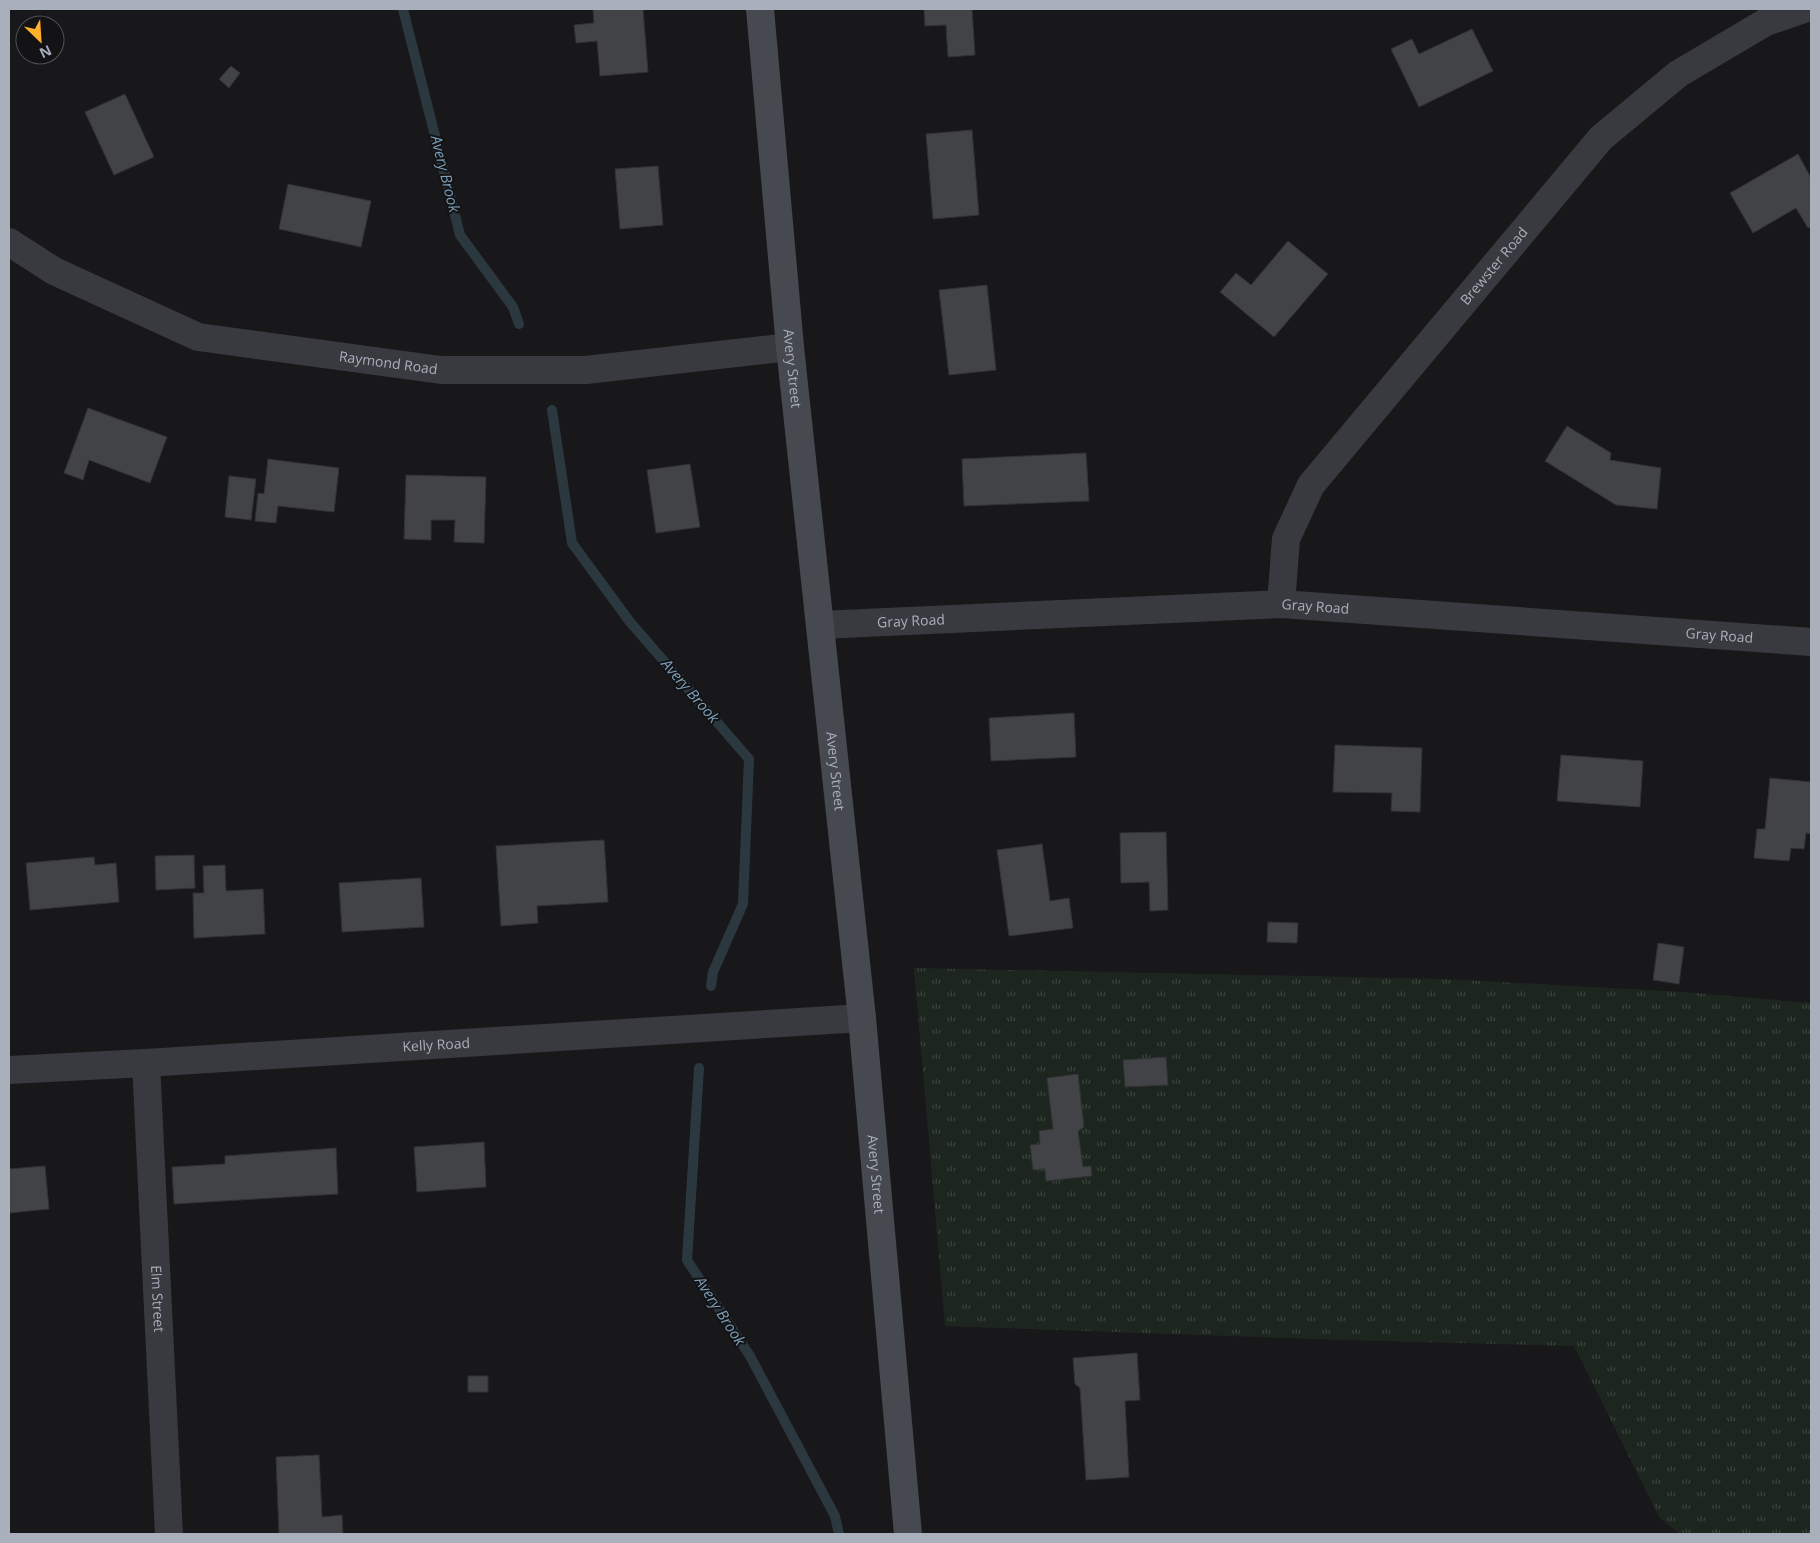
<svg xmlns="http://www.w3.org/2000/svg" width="1820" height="1543" viewBox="0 0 1820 1543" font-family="'Open Sans',sans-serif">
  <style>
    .grass { fill: url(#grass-tufts) }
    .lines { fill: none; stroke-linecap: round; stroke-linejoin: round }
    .stream { stroke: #2c3840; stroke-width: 10 }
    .building { fill: #414347; stroke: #313236 }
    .minor { stroke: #383a40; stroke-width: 28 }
    .tertiary { stroke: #383a40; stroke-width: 28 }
    .secondary { stroke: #464950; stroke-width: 28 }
    .labels { text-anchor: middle; stroke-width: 4; stroke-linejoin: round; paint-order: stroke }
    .street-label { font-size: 14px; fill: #a9afbb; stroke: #131315 }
    .water-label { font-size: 15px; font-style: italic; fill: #7c9fb9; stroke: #131315 }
  </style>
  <defs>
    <pattern id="grass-tufts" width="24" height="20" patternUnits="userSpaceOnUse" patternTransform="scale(1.25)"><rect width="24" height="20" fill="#1d261e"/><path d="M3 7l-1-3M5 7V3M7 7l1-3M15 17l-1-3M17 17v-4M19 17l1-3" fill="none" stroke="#3b433d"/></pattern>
  </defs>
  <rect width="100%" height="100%" fill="#18181a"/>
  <path class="grass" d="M914 968 1445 979 1684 992 1811 1003V1534H1680L1659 1517 1574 1346 1344 1340 945 1326Z"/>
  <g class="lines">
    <path class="stream" d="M403 9 460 235 513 307 519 324
      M552 410 572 543 630 622 749 759 743 904 713 972 711 986
      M699 1068 687 1260 750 1356 835 1516 839 1534"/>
  </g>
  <path class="building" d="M593 9H643L648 72 600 76 597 41 576 43 574 25 594 23Z
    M924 9H972L975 55 948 57 946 25 925 26Z
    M1472 29 1493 71 1419 107 1391 49 1412 39 1419 54Z
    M231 66 240 73 229 88 219 79Z
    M125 94 154 157 114 175 85 112Z
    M972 130 979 215 933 219 926 134Z
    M1798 154 1811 178V227L1808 228 1796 208 1753 233 1730 193Z
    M658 166 663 225 620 229 615 169Z
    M288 184 371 201 361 247 279 229Z
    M1288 241 1328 274 1274 337 1220 292 1236 273 1251 285Z
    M987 285 996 370 949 375 939 290Z
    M88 408 167 437 150 483 89 460 83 480 64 473Z
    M1567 426 1611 453 1610 460 1661 468 1657 509 1616 505 1545 461Z
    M1086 453 1089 501 964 506 962 459Z
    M268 459 339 468 334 512 278 506 276 523 255 521 258 493 264 494Z
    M690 464 700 527 656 533 647 470Z
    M406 475 486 477 484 543 454 542 455 520H431V540L404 539Z
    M229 476 256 479 251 520 225 517Z
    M1074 713 1076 757 991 761 989 718Z
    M1335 745 1422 748 1420 812 1391 811 1392 793 1333 792Z
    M1561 755 1643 761 1640 807 1557 801Z
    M1770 778 1811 782V834L1806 833 1804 849 1791 848 1789 861 1754 858 1757 829H1765Z
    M1166 832 1168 910 1150 911 1149 882 1121 883 1120 833Z
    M604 840 608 902 537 906 538 923 501 926 496 846Z
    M1042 844 1050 901 1069 898 1073 928 1009 936 997 850Z
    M194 855 195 888 156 890 155 856Z
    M94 857 95 865 116 863 119 902 30 910 26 863Z
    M225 865 226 891 263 889 265 934 194 938 193 893H204L203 866Z
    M421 878 424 927 342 932 339 883Z
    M1268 922 1298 923 1297 943 1267 942Z
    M1658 943 1684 947 1679 984 1653 980Z
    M1166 1057 1168 1085 1125 1087 1123 1060Z
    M1078 1074 1084 1127 1078 1131 1083 1167 1091 1166 1092 1176 1046 1181 1045 1169 1033 1170 1030 1145 1040 1144 1039 1131 1053 1129 1047 1078Z
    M484 1142 486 1187 417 1192 414 1147Z
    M336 1148 338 1194 174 1204 172 1167 225 1164V1156Z
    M45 1166 49 1209 9 1213V1169Z
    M1137 1353 1140 1400 1125 1401 1129 1477 1086 1480 1080 1388 1075 1384 1073 1358Z
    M468 1376H488V1392H468Z
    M319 1455 322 1517 342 1515 343 1534H279L276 1457Z"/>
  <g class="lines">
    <g class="minor">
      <path id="s1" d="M9 242 54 271 198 337 441 370H586L790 347"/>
      <path id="s2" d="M1281 604 1286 539 1311 485 1601 138 1678 74 1766 22 1804 9"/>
      <path id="s3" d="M820 625 1281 604 1811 642"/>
      <path id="s4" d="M146 1063 169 1534"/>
    </g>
    <path class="tertiary" id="s5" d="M9 1070 146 1063 862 1018"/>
    <path class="secondary" id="s6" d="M760 9 790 347 862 1018 908 1534"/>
  </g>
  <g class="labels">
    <g class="street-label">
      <text dy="5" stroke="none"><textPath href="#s2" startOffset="410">Brewster Road</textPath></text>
      <text dy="5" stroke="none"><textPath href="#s1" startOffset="404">Raymond Road</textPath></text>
      <text dy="5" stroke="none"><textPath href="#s6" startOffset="361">Avery Street</textPath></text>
      <text dy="5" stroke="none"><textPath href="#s3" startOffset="496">Gray Road</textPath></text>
      <text dy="5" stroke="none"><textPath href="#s3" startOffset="91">Gray Road</textPath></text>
      <text dy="5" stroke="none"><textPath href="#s3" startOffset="901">Gray Road</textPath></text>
      <text dy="5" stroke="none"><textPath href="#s6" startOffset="766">Avery Street</textPath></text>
      <text dy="5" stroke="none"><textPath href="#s5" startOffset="428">Kelly Road</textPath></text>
      <text dy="5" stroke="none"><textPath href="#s6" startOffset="1171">Avery Street</textPath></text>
      <text dy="5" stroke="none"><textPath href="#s4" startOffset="236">Elm Street</textPath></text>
    </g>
    <g class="water-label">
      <text transform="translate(445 174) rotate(76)" y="5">Avery Brook</text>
      <text transform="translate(690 691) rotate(49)" y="5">Avery Brook</text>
      <text transform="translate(720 1311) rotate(57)" y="5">Avery Brook</text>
    </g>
  </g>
  <rect width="1820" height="1543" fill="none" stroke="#a9afbb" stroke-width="20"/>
  <g transform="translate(40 40) rotate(155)"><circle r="24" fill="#131315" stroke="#4f5157"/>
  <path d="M0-4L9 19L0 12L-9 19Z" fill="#ffb12b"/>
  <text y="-8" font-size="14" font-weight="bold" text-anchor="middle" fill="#a9afbb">N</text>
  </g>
</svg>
